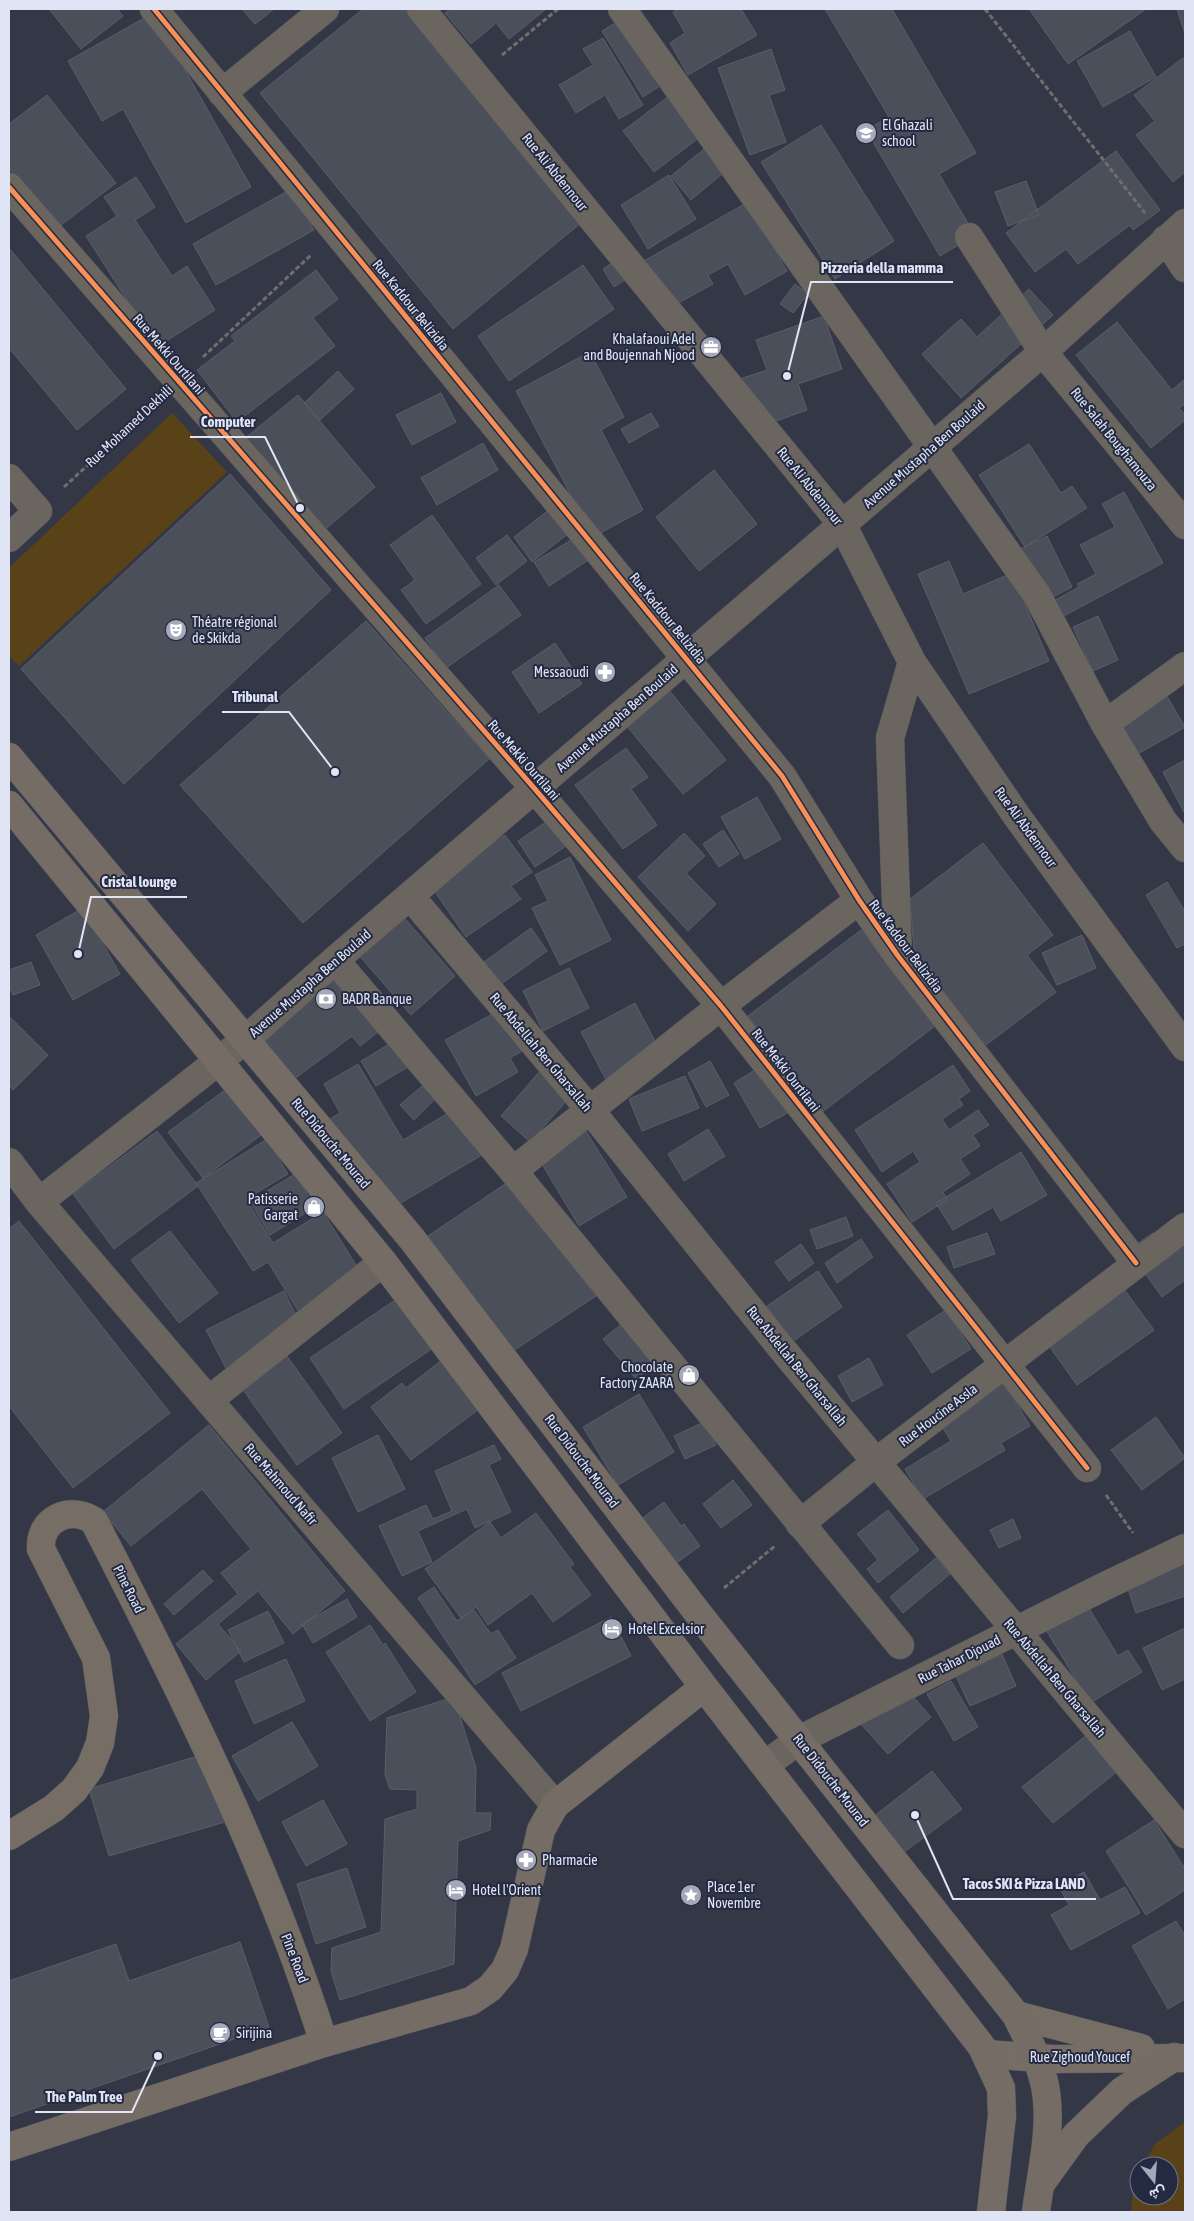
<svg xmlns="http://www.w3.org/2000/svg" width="1194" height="2221" viewBox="0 0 1194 2221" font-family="'Asap Condensed',Vazirmatn,sans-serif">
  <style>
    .green { fill: #594118 }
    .building { fill: #4b4f5a; stroke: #5a5e69 }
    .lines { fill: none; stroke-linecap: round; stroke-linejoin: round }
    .street-casing { stroke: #515560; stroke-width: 29 }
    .secondary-casing { stroke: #515560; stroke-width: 29 }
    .primary-casing { stroke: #515560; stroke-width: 29 }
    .path { stroke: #706e6d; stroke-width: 3; stroke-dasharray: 5 2.5; stroke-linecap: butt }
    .street { stroke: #6a655e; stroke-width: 28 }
    .secondary { stroke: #766e65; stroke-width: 28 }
    .primary { stroke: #756d65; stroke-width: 28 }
    .cycleway-casing { stroke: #232a42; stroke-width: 8 }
    .cycleway { stroke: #f78f57; stroke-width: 5 }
    .labels { text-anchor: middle; stroke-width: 4; stroke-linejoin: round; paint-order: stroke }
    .poi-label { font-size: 14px; fill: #e0e5f5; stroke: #232a42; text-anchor: start }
    .street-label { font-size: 14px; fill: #e0e5f5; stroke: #232a42 }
    .leader { fill: none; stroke: #e0e5f5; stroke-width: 2 }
    .callout-dot { fill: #e0e5f5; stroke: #232a42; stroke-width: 2 }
    .callout-label { font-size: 15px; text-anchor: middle; font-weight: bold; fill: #e0e5f5; stroke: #232a42; stroke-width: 4; stroke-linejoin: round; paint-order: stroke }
  </style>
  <rect width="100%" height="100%" fill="#343846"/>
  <path class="green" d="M172 413 227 472 19 666 9 655V568Z
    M1185 2122V2212H1131L1133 2187 1139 2174V2196H1169V2166H1143L1155 2144Z"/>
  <path class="building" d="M49 9H117L123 16 81 49Z
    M242 9H274L255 24Z
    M363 9H404L582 222 453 329 260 93Z
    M450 9H546L509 39 496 23 471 44 445 13Z
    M679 9H741L757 35 688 75 670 43 685 33 673 12Z
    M825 9H892L976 153 939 174 975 235 940 256 866 130 889 117Z
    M1029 9H1146L1068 64Z
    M1177 9H1185V34Z
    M153 13 251 187 186 223 123 109 102 121 68 61Z
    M625 17 666 82 643 97 602 31Z
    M1130 31 1156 77 1103 107 1077 61Z
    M603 38 643 105 619 119 605 95 576 113 559 85 593 65 583 49Z
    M771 49 785 90 769 95 786 142 750 155 718 68Z
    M1183 58 1185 61V172L1173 182 1136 135 1155 121 1134 95Z
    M673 93 704 134 654 172 623 131Z
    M47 95 116 183 56 229 9 168V124Z
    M821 125 894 241 835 279 761 162Z
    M709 145 729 168 691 200 671 176Z
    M1116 151 1160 210 1133 230 1130 225 1078 264 1066 249 1035 272 1006 233Z
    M669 175 696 219 648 249 621 205Z
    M136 177 155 207 135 220 172 276 187 266 215 310 157 347 86 236 117 216 104 197Z
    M1026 181 1039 215 1008 226 995 192Z
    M291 189 314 230 216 285 193 244Z
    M748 202 787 271 745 295 728 264 708 275 713 284 671 307 644 261Z
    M9 248 126 389 77 430 9 348Z
    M623 256 634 274 614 287 603 269Z
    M583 265 614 309 509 381 478 336Z
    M316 270 338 299 313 318 335 346 237 422 197 370 235 341 231 336Z
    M795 284 808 294 793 313 780 304Z
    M1029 289 1053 315 961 398 922 354 961 319 977 337Z
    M824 316 842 369 798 384 807 410 751 430 734 381 767 370 756 340Z
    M1117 322 1172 390 1185 379V404L1179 408 1185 415V420L1151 448 1076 355Z
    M590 352 624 417 601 430 643 510 593 537 516 391Z
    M338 371 354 389 320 420 304 403Z
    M441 393 456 422 412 445 396 415Z
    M298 395 375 487 322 532 244 439Z
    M651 413 659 426 629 443 621 429Z
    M483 443 498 470 437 505 421 478Z
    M1029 444 1061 493 1072 486 1087 508 1025 547 979 475Z
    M714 470 757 524 699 571 656 517Z
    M230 474 331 590 124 784 21 669Z
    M1124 492 1163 563 1058 619 1050 603 1079 587 1077 584 1096 574 1080 545 1115 527 1102 504Z
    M550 509 569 533 532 562 514 537Z
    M432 515 481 584 426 624 401 590 415 580 390 545Z
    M507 535 527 561 496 585 476 558Z
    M1047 536 1072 587 1042 603 1016 551Z
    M573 539 587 561 549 586 534 562Z
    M949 561 963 594 1012 573 1049 661 969 694 918 574Z
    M499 585 521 615 446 668 425 638Z
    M1098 616 1118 660 1093 671 1073 627Z
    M366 621 489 759 303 923 180 785Z
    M555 643 582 684 539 713 512 672Z
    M1157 679 1185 727 1136 755 1108 707Z
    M668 689 726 760 683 794 625 724Z
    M626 748 648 777 631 789 657 825 623 849 575 785Z
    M1185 760V814L1163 772Z
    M757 797 781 839 745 859 721 817Z
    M549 820 566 846 535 867 518 841Z
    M723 830 739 854 719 867 703 844Z
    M684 833 705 856 686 873 716 904 688 931 638 877Z
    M505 835 532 872 511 886 521 899 466 937 431 886Z
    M983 843 1053 935 1027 955 1056 992 982 1048 915 962 910 899Z
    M570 857 611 940 560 965 532 908 548 901 535 875Z
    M1167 882 1185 912V944L1177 948 1146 895Z
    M395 907 455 976 411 1015 350 945Z
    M83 908 120 974 73 1000 36 935Z
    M531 928 547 951 500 985 484 962Z
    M861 930 935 1026 821 1113 748 1016Z
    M1082 935 1096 968 1057 985 1042 953Z
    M31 962 40 985 13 995 9 985V970Z
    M335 968 382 1029 360 1046 352 1036 286 1085 247 1034Z
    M569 968 589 1008 543 1031 523 991Z
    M635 1003 667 1064 613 1093 581 1032Z
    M500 1010 522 1051 510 1058 518 1072 476 1096 445 1040Z
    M9 1016 48 1055 13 1090 9 1086Z
    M396 1040 411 1065 376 1086 361 1061Z
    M710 1061 729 1095 706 1107 688 1073Z
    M358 1064 403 1140 455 1109 482 1155 382 1214 327 1121 340 1113 324 1084Z
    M763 1065 793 1110 760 1128 734 1083Z
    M953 1065 970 1091 959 1099 963 1105 942 1119 949 1130 978 1110 989 1125 973 1135 980 1146 960 1159 970 1174 943 1192 947 1200 912 1222 887 1184 920 1162 913 1151 882 1172 855 1130Z
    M540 1071 569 1098 530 1142 501 1116Z
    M685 1076 699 1108 642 1131 629 1099Z
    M422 1086 435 1099 414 1120 400 1105Z
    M229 1087 264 1133 203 1178 168 1132Z
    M708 1129 725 1156 684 1181 668 1154Z
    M157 1131 198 1186 114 1249 73 1194Z
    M586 1131 627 1197 579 1226 539 1159Z
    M267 1139 288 1174 246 1199 273 1243 323 1212 363 1276 300 1314 268 1262 253 1271 196 1183Z
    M1021 1152 1047 1195 1001 1221 993 1207 953 1230 936 1203Z
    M295 1174 315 1207 270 1235 250 1201Z
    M517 1176 596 1296 507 1355 428 1236Z
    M846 1217 853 1236 817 1249 810 1230Z
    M19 1221 170 1413 73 1488 9 1406V1229Z
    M170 1231 218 1293 179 1323 131 1260Z
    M987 1233 995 1254 954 1268 947 1247Z
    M1153 1233 1164 1247 1185 1235V1280L1162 1297 1128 1250Z
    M861 1239 873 1257 837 1283 825 1263Z
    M801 1244 814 1263 789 1281 775 1262Z
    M818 1271 842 1307 792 1342 767 1306Z
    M1118 1281 1154 1330 1077 1385 1049 1346 1072 1330 1065 1320Z
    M284 1291 304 1331 227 1370 206 1330Z
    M398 1298 433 1348 344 1409 310 1358Z
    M946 1310 971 1349 932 1373 907 1335Z
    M633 1315 667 1356 636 1379 603 1339Z
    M287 1356 342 1433 297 1465 241 1387Z
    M869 1358 883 1385 852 1402 838 1376Z
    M442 1360 479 1409 411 1460 371 1407 402 1383 406 1388Z
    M1000 1375 1030 1426 1001 1443 1005 1450 923 1499 905 1469 951 1441 935 1415Z
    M639 1394 674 1452 618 1485 583 1427Z
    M1156 1417 1185 1458 1142 1490 1111 1450Z
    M706 1421 716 1445 685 1459 674 1436Z
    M209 1425 345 1591 293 1634 258 1591 218 1624 241 1651 206 1680 176 1644 238 1594 221 1573 251 1549 202 1489 131 1546 103 1512Z
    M378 1435 405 1489 358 1512 332 1458Z
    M494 1445 501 1459 489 1465 511 1512 475 1528 467 1509 418 1531 432 1562 402 1576 379 1526 426 1505 433 1519 452 1511 435 1471Z
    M733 1480 752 1505 721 1528 703 1504Z
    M664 1502 681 1526 684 1524 700 1546 661 1574 628 1529Z
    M888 1510 919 1550 878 1583 867 1569 878 1560 857 1534Z
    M536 1513 574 1564 570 1567 591 1595 553 1622 532 1593 488 1625 476 1607 461 1618 425 1569 490 1522 501 1538Z
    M1013 1519 1021 1538 999 1548 990 1530Z
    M936 1558 950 1574 903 1613 890 1597Z
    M1185 1563V1596L1136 1613 1126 1583Z
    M203 1570 213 1581 174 1615 164 1604Z
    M434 1587 457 1621 474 1610 491 1634 498 1630 516 1658 475 1685 418 1598Z
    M347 1599 357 1617 313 1643 302 1624Z
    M1084 1600 1118 1656 1128 1650 1142 1672 1090 1703 1043 1625Z
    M268 1611 284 1643 244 1662 228 1630Z
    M611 1617 631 1656 521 1711 502 1673Z
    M370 1625 383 1645 385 1643 416 1692 370 1721 326 1652Z
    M1185 1628V1679L1162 1690 1143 1648Z
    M997 1643 1016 1686 970 1706 950 1663Z
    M286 1659 305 1701 254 1724 235 1681Z
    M951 1681 978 1727 954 1741 927 1694Z
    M903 1685 931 1717 888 1754 860 1723Z
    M454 1697 476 1768 475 1813H491L490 1830 458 1841 454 1964 340 2000 331 1971 332 1948 381 1932 385 1819 417 1809V1790L390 1789 385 1775 387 1718Z
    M292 1722 318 1766 258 1801 232 1756Z
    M1088 1734 1119 1770 1053 1823 1022 1787Z
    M204 1754 225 1822 109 1856 89 1789Z
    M932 1771 962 1809 899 1856 869 1820Z
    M323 1800 347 1844 306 1866 282 1822Z
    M1154 1820 1185 1869V1890L1146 1915 1106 1851Z
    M347 1868 366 1927 316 1944 297 1884Z
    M1084 1872 1100 1900 1125 1887 1140 1913 1071 1950 1051 1915 1069 1905 1059 1887Z
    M1176 1921 1185 1936V1999L1168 2009 1132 1946Z
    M240 1942 269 2027 9 2117V1981L116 1944 129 1981Z"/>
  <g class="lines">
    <g class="street-casing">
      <path id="street" d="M154 9 782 776 859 900 898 956 1136 1263
        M421 9 842 524 912 662 1016 815 1185 1047
        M622 9 1037 595 1105 724 1163 821 1185 848
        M222 93 325 9
        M9 187 534 788 721 1006 1087 1468
        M969 237 1043 352 1185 525
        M1166 239 1185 268
        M9 478 38 511 9 538
        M1105 724 1185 666
        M411 897 590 1110 783 1350 1185 1834
        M898 956 890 738 912 662
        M335 960 513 1171 900 1645
        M9 1162 39 1202 555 1805
        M513 1171 721 1006 859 900
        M39 1202 245 1040 335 960 1043 352 1185 223
        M209 1400 383 1262
        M800 1524 876 1462 1185 1227
        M765 1765 799 1740 1103 1587 1185 1548"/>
    </g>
    <g class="secondary-casing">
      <path id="secondary" d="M9 1836 54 1808 74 1790 90 1768 100 1743 104 1716 96 1658 41 1549C39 1519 70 1505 94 1521 181 1690 267 1862 324 2043
        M1016 2015 1141 2048
        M986 2054 1053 2059 1185 2058"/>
    </g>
    <g class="primary-casing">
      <path id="primary" d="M9 757 412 1239 697 1612 1016 2015C1027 2037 1040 2062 1045 2086 1053 2127 1041 2172 1036 2212
        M9 805 383 1262 704 1687 982 2047 1001 2088 1002 2116 991 2212
        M9 2147 324 2043 471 2001 490 1988 505 1970 514 1949 541 1830 555 1805 704 1687
        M1042 2182 1076 2135 1122 2091 1174 2057"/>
    </g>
    <path class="path" d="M985 9 1145 213
      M502 55 558 9
      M203 357 311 255
      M64 487 153 405
      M1106 1495 1133 1533
      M724 1588 775 1546"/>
    <use href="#street" class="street"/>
    <use href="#secondary" class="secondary"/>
    <use href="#primary" class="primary"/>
    <g class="cycleway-casing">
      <path id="cycleway" d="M154 9 782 776 859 900 898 956 1136 1263
        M9 187 534 788 721 1006 1087 1468"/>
    </g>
    <use href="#cycleway" class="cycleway"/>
  </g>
  <defs>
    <g id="school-disc" transform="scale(1.125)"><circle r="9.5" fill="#a4a8b8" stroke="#232a42"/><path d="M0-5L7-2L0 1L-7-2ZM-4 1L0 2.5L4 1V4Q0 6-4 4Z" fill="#fff"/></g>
    <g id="office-disc" transform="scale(1.125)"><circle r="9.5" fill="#a4a8b8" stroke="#232a42"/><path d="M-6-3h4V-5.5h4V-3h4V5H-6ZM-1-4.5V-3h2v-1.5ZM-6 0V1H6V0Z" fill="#fff"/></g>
    <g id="theatre-disc" transform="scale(1.125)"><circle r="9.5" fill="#a4a8b8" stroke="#232a42"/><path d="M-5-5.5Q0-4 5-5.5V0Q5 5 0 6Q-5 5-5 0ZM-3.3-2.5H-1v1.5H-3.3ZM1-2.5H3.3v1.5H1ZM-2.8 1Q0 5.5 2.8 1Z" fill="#fff"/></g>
    <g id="pharmacy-disc" transform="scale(1.125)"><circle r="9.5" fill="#a4a8b8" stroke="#232a42"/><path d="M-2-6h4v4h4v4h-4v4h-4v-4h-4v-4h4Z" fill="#fff"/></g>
    <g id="bank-disc" transform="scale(1.125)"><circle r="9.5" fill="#a4a8b8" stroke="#232a42"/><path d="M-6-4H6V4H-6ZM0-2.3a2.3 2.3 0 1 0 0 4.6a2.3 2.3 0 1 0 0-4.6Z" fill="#fff"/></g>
    <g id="shop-disc" transform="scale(1.125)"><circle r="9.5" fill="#a4a8b8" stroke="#232a42"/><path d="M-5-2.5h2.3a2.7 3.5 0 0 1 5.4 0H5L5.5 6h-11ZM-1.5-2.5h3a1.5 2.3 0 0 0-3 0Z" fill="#fff"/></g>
    <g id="hotel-disc" transform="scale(1.125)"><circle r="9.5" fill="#a4a8b8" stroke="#232a42"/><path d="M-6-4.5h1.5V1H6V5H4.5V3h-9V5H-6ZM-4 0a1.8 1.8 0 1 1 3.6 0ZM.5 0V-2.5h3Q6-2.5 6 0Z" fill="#fff"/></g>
    <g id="sight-disc" transform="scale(1.125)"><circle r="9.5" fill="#a4a8b8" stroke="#232a42"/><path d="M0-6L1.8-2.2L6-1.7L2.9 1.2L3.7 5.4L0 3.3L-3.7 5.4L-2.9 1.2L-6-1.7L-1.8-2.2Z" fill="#fff"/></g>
    <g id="cafe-disc" transform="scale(1.125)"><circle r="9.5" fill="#a4a8b8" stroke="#232a42"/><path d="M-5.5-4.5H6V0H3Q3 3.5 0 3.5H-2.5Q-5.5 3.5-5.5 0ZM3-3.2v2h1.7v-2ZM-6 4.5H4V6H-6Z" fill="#fff"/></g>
  </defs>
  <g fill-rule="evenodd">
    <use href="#school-disc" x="866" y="133"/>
    <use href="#office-disc" x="711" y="347"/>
    <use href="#theatre-disc" x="176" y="630"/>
    <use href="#pharmacy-disc" x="605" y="672"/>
    <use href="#bank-disc" x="326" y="999"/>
    <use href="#shop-disc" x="314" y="1207"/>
    <use href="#shop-disc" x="689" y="1375"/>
    <use href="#hotel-disc" x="612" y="1629"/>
    <use href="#pharmacy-disc" x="526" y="1860"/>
    <use href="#hotel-disc" x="456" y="1890"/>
    <use href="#sight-disc" x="691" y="1895"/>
    <use href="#cafe-disc" x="220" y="2033"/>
  </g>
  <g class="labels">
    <g class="poi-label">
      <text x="882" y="130">El Ghazali<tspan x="882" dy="16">school</tspan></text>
      <text x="695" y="344" text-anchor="end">Khalafaoui Adel<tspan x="695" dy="16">and Boujennah Njood</tspan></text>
      <text x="192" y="627">Théatre régional<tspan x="192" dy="16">de Skikda</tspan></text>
      <text x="589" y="677" text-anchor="end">Messaoudi</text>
      <text x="342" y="1004">BADR Banque</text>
      <text x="298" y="1204" text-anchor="end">Patisserie<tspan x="298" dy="16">Gargat</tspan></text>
      <text x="673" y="1372" text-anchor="end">Chocolate<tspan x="673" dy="16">Factory ZAARA</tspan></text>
      <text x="628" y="1634">Hotel Excelsior</text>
      <text x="542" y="1865">Pharmacie</text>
      <text x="707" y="1892">Place 1er<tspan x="707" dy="16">Novembre</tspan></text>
      <text x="472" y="1895">Hotel l'Orient</text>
      <text x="236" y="2038">Sirijina</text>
    </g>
    <g class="street-label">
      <text transform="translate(555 172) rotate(51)" y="5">Rue Ali Abdennour</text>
      <text transform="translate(411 305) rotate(51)" y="5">Rue Kaddour Belizidia</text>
      <text transform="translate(169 354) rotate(49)" y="5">Rue Mekki Ourtilani</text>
      <text transform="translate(129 426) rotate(-43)" y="5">Rue Mohamed Dekhili</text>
      <text transform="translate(1114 439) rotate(51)" y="5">Rue Salah Boughamouza</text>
      <text transform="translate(924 454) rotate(-41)" y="5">Avenue Mustapha Ben Boulaid</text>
      <text transform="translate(810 486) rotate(51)" y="5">Rue Ali Abdennour</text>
      <text transform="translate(668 618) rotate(51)" y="5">Rue Kaddour Belizidia</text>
      <text transform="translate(617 718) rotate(-41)" y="5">Avenue Mustapha Ben Boulaid</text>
      <text transform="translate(524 760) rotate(49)" y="5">Rue Mekki Ourtilani</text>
      <text transform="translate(1026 827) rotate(54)" y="5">Rue Ali Abdennour</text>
      <text transform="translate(906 946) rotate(53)" y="5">Rue Kaddour Belizidia</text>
      <text transform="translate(310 983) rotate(-41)" y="5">Avenue Mustapha Ben Boulaid</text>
      <text transform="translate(541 1052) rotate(50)" y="5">Rue Abdellah Ben Gharsallah</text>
      <text transform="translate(786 1070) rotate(52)" y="5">Rue Mekki Ourtilani</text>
      <text transform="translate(331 1143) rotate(50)" y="5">Rue Didouche Mourad</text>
      <text transform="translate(797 1366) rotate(51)" y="5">Rue Abdellah Ben Gharsallah</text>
      <text transform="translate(938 1415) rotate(-37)" y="5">Rue Houcine Assla</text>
      <text transform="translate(582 1461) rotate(53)" y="5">Rue Didouche Mourad</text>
      <text transform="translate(281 1484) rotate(49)" y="5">Rue Mahmoud Nafir</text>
      <text transform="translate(129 1589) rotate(63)" y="5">Pine Road</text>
      <text transform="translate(959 1659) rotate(-27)" y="5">Rue Tahar Djouad</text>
      <text transform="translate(1055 1678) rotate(50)" y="5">Rue Abdellah Ben Gharsallah</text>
      <text transform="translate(831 1780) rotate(52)" y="5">Rue Didouche Mourad</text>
      <text transform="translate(295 1958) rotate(69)" y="5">Pine Road</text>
      <text x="1080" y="2062">Rue Zighoud Youcef</text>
    </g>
  </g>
  <path class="leader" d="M787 376L811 282H953M300 508L265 437H190M335 772L289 712H222M78 954L91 897H187M915 1815L953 1899H1096M158 2056L132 2112H35"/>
  <g class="callout-dot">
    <circle cx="787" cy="376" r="5"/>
    <circle cx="300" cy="508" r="5"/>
    <circle cx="335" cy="772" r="5"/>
    <circle cx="78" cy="954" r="5"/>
    <circle cx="915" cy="1815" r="5"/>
    <circle cx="158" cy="2056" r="5"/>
  </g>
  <g class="callout-label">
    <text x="882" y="273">Pizzeria della mamma</text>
    <text x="228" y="427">Computer</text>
    <text x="255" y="702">Tribunal</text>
    <text x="139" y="887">Cristal lounge</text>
    <text x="1024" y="1889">Tacos SKI &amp; Pizza LAND</text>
    <text x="84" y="2102">The Palm Tree</text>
  </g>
  <rect width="1194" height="2221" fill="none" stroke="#e0e5f5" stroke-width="20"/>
  <g transform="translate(1154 2181) rotate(163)"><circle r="24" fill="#232a42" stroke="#6f758a"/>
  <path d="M0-4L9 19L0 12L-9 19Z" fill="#a4a8b8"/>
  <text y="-8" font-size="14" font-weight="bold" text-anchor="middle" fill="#e0e5f5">ش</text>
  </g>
</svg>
